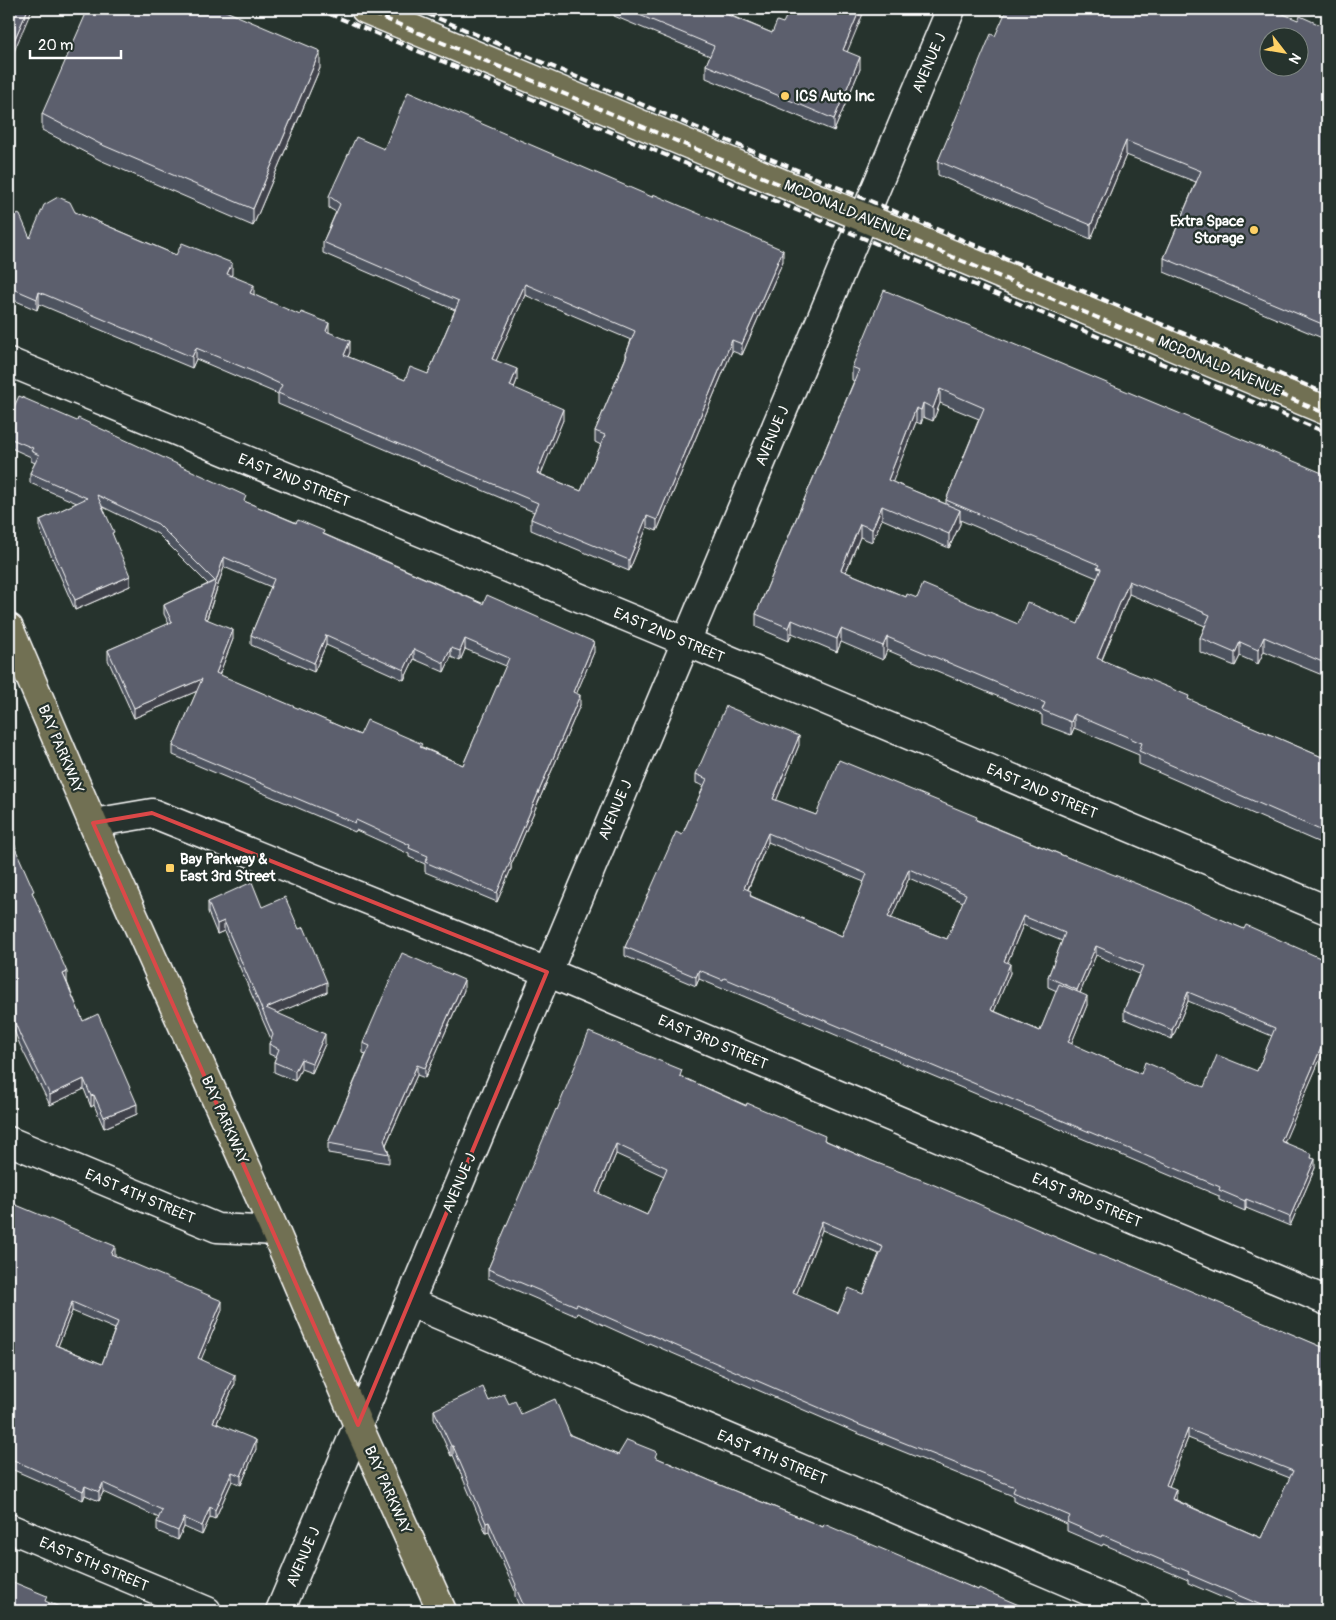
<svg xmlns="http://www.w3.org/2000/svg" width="1336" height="1620" viewBox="0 0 1336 1620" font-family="Pangolin,sans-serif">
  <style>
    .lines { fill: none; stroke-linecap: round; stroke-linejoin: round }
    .minor-casing { stroke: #fff; stroke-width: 31 }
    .major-casing { stroke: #fff; stroke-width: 31 }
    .minor { stroke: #26332d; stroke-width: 28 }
    .major { stroke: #716f52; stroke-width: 28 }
    .rail { stroke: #fff; stroke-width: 4; stroke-dasharray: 8 4; stroke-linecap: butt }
    .wall { fill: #4e525e; stroke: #fff; fill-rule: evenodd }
    .shaded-wall { fill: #40424c; stroke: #fff }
    .building { fill: #5b5f6d; stroke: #fff; fill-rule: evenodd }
    .marked { fill: none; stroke: #dc4848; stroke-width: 4; stroke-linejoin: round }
    .poi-dot { fill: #ffd166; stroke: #26332d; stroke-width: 2 }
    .labels { text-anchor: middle; stroke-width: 4.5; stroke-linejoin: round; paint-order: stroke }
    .street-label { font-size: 15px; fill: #fff; stroke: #26332d }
    .poi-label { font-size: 15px; font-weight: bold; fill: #fff; stroke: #26332d; text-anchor: start }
  </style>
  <rect width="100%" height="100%" fill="#26332d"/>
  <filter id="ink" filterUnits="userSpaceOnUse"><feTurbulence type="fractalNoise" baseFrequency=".02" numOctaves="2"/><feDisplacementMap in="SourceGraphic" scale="10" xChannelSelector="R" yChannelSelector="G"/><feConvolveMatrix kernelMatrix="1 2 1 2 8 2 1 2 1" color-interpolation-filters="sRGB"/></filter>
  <g filter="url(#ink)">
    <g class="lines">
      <g class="minor-casing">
        <path id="minor" d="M9 362 646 625 1327 910
          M93 823 152 813 547 972 1327 1301
          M9 1141 217 1228 275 1231
          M409 1302 1136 1611
          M9 1528 207 1611
          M280 1611 951 9"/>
      </g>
      <g class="major-casing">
        <path id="major" d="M365 9 1327 411
          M9 628 109 861 275 1231 358 1425 442 1611"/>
      </g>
      <use href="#minor" class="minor"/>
      <use href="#major" class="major"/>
      <path class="rail" d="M318 9 1327 433
        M362 9 1327 414
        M416 9 1327 394"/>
    </g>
    <path class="wall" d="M614 9H735L732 16 772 33 847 51 860 69 834 131 706 78V65L710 56 614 16Z
      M1298 20 1327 28V340L1164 272V258L1196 182 1126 155 1091 239 938 175V161L995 36Z
      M320 68 253 226 100 160 42 130V114Z
      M384 149 783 261 742 355 732 351 657 531 647 527 629 571 531 530V519L534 512 278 404V394L252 383 196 359 192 368 39 304 37 310 9 298V210L30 238 75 212 176 255 232 274 231 276 254 295 329 332 350 352 348 357 405 380 428 374 455 310 323 253V242L336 212 329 208V196ZM525 295 631 340 626 354V357L595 431V442L601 445 581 491 540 474 563 420 514 388 517 380 496 360Z
      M852 367 1327 475V677L1264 651 1258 664 1240 656 1235 666 1200 652V638L1205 626 1129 594 1102 660 1189 700 1322 757 1327 748V846L1139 764V755L1074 728 1071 735 1042 724V715L887 650 883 660 841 642 837 652 792 633 789 641 756 627V614L854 381 852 380ZM940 403 979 419 946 500V504L892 482 916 422 921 424 923 417 933 421ZM882 519 949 548 960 524V520L1097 578 1078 624H1018L917 598 906 597 846 572 860 537 872 542Z
      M9 418 246 502 324 534 594 652 576 694 580 705 511 865V869L497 902 425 872V864L409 857V854L356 830 355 832 173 755V746L197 691 134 718 108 660V650L169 624 164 614V605L208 584 158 534 103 507 130 586 75 610 40 530V520L77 503 30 483V473L35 463 31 461V457L9 447ZM224 567 271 587 251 635V645L314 672 326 645 404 680 414 659 444 672 451 657 460 661 465 649 506 666 463 765 422 747 360 735 219 675 233 639 207 619Z
      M799 745 776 801 816 815 977 820 1074 860 1244 929 1327 961V1060L1321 1057 1284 1142 1312 1158 1315 1168 1290 1226 1246 1208 1245 1211 1219 1200V1196L724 988 723 989 699 979 696 986 625 956V947L682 835 704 786 696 783V774ZM768 842 864 882 842 936 751 896 748 890ZM909 878 963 902 947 939 891 918ZM1023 925 1062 941 1048 977V987L1057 991 1040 1031 994 1011 1010 973 1007 963ZM1096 955 1139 974 1124 1010V1019L1172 1039 1188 1001 1272 1036 1257 1071 1204 1087 1141 1074 1071 1044 1087 1005 1080 993Z
      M9 830 16 851 67 982 83 1021 137 1114 104 1128 94 1105 91 1107 84 1089 50 1105 20 1045 9 1018Z
      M208 902 262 907 299 929 327 992 277 1013 325 1044 312 1073 301 1069 295 1081 274 1072V1062L276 1057 269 1054V1044L271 1039 224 931 217 934 208 912Z
      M464 990 425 1078 417 1075 386 1145 389 1154V1163L328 1153V1143L366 1054 363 1053V1043Z
      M682 1077 872 1161 1088 1251 1327 1349V1611H1254L1188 1583V1580L1103 1544 1102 1546 1067 1531V1524L1013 1501V1496L857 1433 649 1343 648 1345 577 1313 576 1316 488 1278V1269L557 1110ZM616 1154 664 1176 647 1215 599 1194ZM822 1230 879 1254 863 1294 838 1313 796 1295ZM1188 1438 1290 1478 1261 1538 1176 1500V1498L1169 1486Z
      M9 1202 222 1310 201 1359 235 1384 217 1423 256 1449 241 1485 232 1481 215 1519 210 1517 202 1535 184 1527 178 1540 157 1531V1522L159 1518 103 1492 99 1501 85 1495 83 1500 9 1468ZM72 1311 115 1329 102 1364 58 1346Z
      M489 1401 509 1404 521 1414 618 1455 657 1458 720 1485 978 1590 1033 1611H521L515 1596V1591L489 1532 486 1533 453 1455 451 1456 434 1419V1410Z"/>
    <path class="shaded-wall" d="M28 9H32L9 63V52Z
      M730 9H735L728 27V15Z
      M860 9H865L843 62V50Z
      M320 51V68L253 226V209Z
      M860 57V69L834 131V119Z
      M1126 141V155L1091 239V225Z
      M1327 163V176L1322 173Z
      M783 250V261L742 355V344Z
      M232 263V274L227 285V274Z
      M525 284V295L492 370V359Z
      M254 285V296L250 293Z
      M39 292V304L37 310V299Z
      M329 323V334L326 331Z
      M732 340V351L657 531V520Z
      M350 341V352L344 366V355Z
      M196 348V359L192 368V357Z
      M517 369V380L510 398V386Z
      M940 389V403L933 421V408Z
      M923 403V417L921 424V410Z
      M916 408V422L888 494V480Z
      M563 409V420L537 484V473Z
      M882 506V519L872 542V529Z
      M960 510V524L949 548V534Z
      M647 516V527L629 571V560Z
      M860 524V537L841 583V570Z
      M224 557V567L204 627V618Z
      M130 576V586L75 610V600Z
      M1129 581V594L1097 671V658Z
      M792 620V633L789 641V628Z
      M841 629V642L837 652V639Z
      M233 630V639L216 683V673Z
      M326 635V645L314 672V663Z
      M887 637V650L883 660V646Z
      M1264 637V651L1258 664V650Z
      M465 639V649L460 661V651Z
      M594 642V652L573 702V692Z
      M1240 642V656L1235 666V653Z
      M451 648V657L444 672V663Z
      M414 649V659L404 680V670Z
      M202 679V689L134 718V708Z
      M580 695V705L511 865V869L497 902V893L510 859Z
      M1074 714V728L1071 735V722Z
      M799 736V745L773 809V799Z
      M768 833V842L744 898V888Z
      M909 869V878L888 926V917Z
      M1023 916V925L1004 971V961Z
      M224 921V931L217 934V924Z
      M1096 946V955L1077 1000V990Z
      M1010 964V973L991 1019V1010Z
      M699 970V979L696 986V977Z
      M67 972V983L63 974Z
      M464 980V990L425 1078V1068Z
      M327 982V992L266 1018V1008Z
      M1188 992V1001L1172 1039V1030Z
      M1087 996V1005L1068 1052V1042Z
      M325 1034V1044L312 1073V1063Z
      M1321 1048V1057L1281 1150V1141Z
      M301 1059V1069L295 1081V1071Z
      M417 1065V1075L384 1149V1140Z
      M84 1079V1089L50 1105V1095Z
      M94 1095V1105L91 1107V1096Z
      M137 1104V1114L104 1128V1117Z
      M616 1144V1154L596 1202V1192Z
      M1315 1159V1168L1290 1226V1217Z
      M1246 1199V1208L1245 1211V1201Z
      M822 1221V1230L793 1303V1293Z
      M115 1246V1255L111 1263V1254Z
      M222 1301V1310L198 1367V1358Z
      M72 1302V1311L55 1354V1345Z
      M235 1375V1384L213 1431V1422Z
      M1188 1429V1438L1166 1494V1485Z
      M256 1440V1449L241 1485V1476Z
      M451 1446H453V1455L451 1456Z
      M232 1472V1481L215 1519V1510Z
      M103 1483V1492L99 1501V1492Z
      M85 1486V1495L83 1500V1491Z
      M1176 1489V1498L1172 1508V1499Z
      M210 1507V1517L202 1535V1526Z
      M184 1518V1527L178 1540V1531Z
      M489 1522V1532L486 1533V1523Z"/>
    <path class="building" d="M9 9H28L9 52Z
      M88 9H221L320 51 253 209 100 144 42 114Z
      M625 9H730L728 15 772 33 777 21 783 23 790 9H860L843 50 860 57 834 119 706 65 714 46Z
      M1007 9H1271L1298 20 1300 16 1327 28V163L1322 173 1327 175V326L1164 258 1201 171 1126 141 1091 225 938 161 991 34 995 36ZM1268 38H1298V68H1268Z
      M408 92 652 197 653 194 783 250 742 344 732 340 657 520 647 516 629 560 531 519 538 503 278 393 282 385 252 371 196 348 192 357 39 292 37 299 9 287V210L20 215 30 238 44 205 58 197 70 202 75 212 176 255 182 243 232 263 227 274 254 285 250 293 300 315 301 312 329 323 326 331 350 341 344 355 405 380 410 367 428 374 459 301 323 242 340 204 329 196 356 137 384 149ZM525 284 635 331 626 354 627 355 595 431 605 435 581 491 537 473 563 409 510 386 517 369 492 359Z
      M884 290 1327 475V664L1264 637 1258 650 1240 642 1235 653 1200 638 1210 615 1129 581 1097 658 1189 696 1188 699 1322 757 1326 748H1327V833L1139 751 1142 743 1139 742 1074 714 1071 722 1042 710 1045 703 887 637 883 646 841 629 837 639 792 620 789 628 756 614 859 370 852 367ZM940 389 984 408 946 500 1099 565 1097 568 1101 569 1078 624 1027 602 1018 624 923 584 917 598 907 594 906 597 841 570 860 524 872 529 882 506 949 534 960 510 888 480 916 408 921 410 923 403 933 408Z
      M19 396 77 421 78 418 246 496 244 501 296 523 298 520 324 531 323 534 483 604 487 595 594 642 573 692 580 695 510 859 511 860 497 893 425 862 428 856 409 848 410 845 356 820 355 823 173 746 202 679 134 708 108 650 172 622 164 605 215 581 158 524 97 495 114 532 112 533 130 576 75 600 40 520 87 498 30 473 39 455 31 451 33 448 9 438V426L12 420 9 418ZM224 557 274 579 251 635 314 663 326 635 404 670 414 649 444 663 451 648 460 651 465 639 509 658 463 765 420 747 422 744 367 720 360 735 216 673 233 630 204 618Z
      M726 706 799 736 773 799 816 815 839 760 977 817 976 820 1074 860V859L1160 893 1244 929 1246 925 1327 961V1050L1321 1048 1281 1141 1312 1154 1311 1158 1315 1159 1290 1217 1246 1199 1245 1201 1219 1190 1220 1187 724 978 723 980 699 970 696 977 625 947 676 832 682 835 707 779 696 774ZM768 833 867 874 842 936 750 896 751 891 744 888ZM909 869 966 894 947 939 888 917ZM1023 916 1065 933 1048 977 1077 990 1096 946 1143 966 1124 1010 1172 1030 1188 992 1275 1028 1257 1071 1217 1055 1204 1087 1145 1062 1141 1074 1068 1042 1087 996 1059 984 1040 1031 991 1010 1010 964 1004 961Z
      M9 830 16 848H15L34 891 32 892 67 972 63 974 83 1021 98 1014 137 1104 104 1117 94 1095 91 1096 84 1079 50 1095 20 1035 9 1008Z
      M252 882 262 907 285 897 299 929 304 927 327 982 266 1008 325 1034 312 1063 301 1059 295 1071 274 1062 279 1049 269 1044 273 1035 224 921 217 924 208 902Z
      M402 953 464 980 425 1068 417 1065 384 1140 389 1154 328 1143 370 1046 363 1043Z
      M589 1032 682 1070 680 1076 746 1106 747 1103 825 1136 824 1140 872 1161 932 1184 1088 1251 1117 1262 1118 1260 1327 1349V1611H1275L1188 1574 1189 1572 1103 1535 1102 1537 1067 1522 1070 1516 1013 1492 1015 1487 857 1424 649 1334 648 1335 577 1304 576 1306 488 1269 556 1109 557 1110ZM616 1144 667 1168 647 1215 596 1192ZM822 1221 883 1247 863 1294 849 1288 838 1313 793 1293ZM1188 1429 1293 1471 1261 1538 1172 1499 1176 1489 1166 1485Z
      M9 1202 115 1246 111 1254 222 1301 198 1358 235 1375 213 1422 256 1440 241 1476 232 1472 215 1510 210 1507 202 1526 184 1518 178 1531 157 1522 162 1510 103 1483 99 1492 85 1486 83 1491 9 1458ZM72 1302 118 1322 102 1364 55 1345Z
      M483 1387 489 1401 504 1394 509 1404 515 1401 521 1414 555 1399 570 1435 618 1455 627 1440 657 1452 655 1457 720 1485 823 1527 824 1524 978 1590 979 1588 1033 1611H526L515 1586 516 1585 489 1522 486 1523 453 1446H451L434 1410Z
      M13 1582 47 1596 45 1601 69 1611H9V1588H10Z"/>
  </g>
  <path class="marked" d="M152 813 547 972 358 1425 93 823Z"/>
  <g class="poi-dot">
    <circle cx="785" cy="96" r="5"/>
    <circle cx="1254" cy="230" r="5"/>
    <rect x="165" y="863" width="10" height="10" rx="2.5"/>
  </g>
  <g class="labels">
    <g class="street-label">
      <text transform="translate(929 63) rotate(-67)" y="5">AVENUE J</text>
      <text transform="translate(846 210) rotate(23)" y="5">MCDONALD AVENUE</text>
      <text transform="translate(1220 366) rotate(23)" y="5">MCDONALD AVENUE</text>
      <text transform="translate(772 436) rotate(-67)" y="5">AVENUE J</text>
      <text transform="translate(294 480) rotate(22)" y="5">EAST 2ND STREET</text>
      <text transform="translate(669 635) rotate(23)" y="5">EAST 2ND STREET</text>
      <text transform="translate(61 749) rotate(67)" y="5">BAY PARKWAY</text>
      <text transform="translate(1042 791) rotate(23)" y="5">EAST 2ND STREET</text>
      <text transform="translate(615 810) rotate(-67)" y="5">AVENUE J</text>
      <text transform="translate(713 1042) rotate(23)" y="5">EAST 3RD STREET</text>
      <text transform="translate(225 1120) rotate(66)" y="5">BAY PARKWAY</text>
      <text transform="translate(459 1183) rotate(-67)" y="5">AVENUE J</text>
      <text transform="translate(140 1196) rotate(23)" y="5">EAST 4TH STREET</text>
      <text transform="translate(1087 1200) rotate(23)" y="5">EAST 3RD STREET</text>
      <text transform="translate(772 1457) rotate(23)" y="5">EAST 4TH STREET</text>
      <text transform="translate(388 1490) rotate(66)" y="5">BAY PARKWAY</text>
      <text transform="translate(303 1557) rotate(-67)" y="5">AVENUE J</text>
      <text transform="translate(94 1564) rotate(23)" y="5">EAST 5TH STREET</text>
    </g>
    <g class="poi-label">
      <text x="795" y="101">ICS Auto Inc</text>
      <text x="1244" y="226" text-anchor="end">Extra Space<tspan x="1244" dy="17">Storage</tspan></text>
      <text x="180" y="864">Bay Parkway &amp;<tspan x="180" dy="17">East 3rd Street</tspan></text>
    </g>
  </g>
  <rect width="1336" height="1620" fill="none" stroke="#26332d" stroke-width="30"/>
  <rect x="15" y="15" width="1306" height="1590" fill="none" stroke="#fff" stroke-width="2" filter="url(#ink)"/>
  <g transform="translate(1284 52) rotate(121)"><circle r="24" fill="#26332d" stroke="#7d8581"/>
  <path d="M0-4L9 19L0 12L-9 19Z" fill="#ffd166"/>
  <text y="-8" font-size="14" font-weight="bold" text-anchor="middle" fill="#ffffff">N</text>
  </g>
  <path d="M30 50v8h91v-8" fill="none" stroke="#ffffff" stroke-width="2.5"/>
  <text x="38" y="50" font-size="15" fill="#ffffff" stroke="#26332d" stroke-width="4" paint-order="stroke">20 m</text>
</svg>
